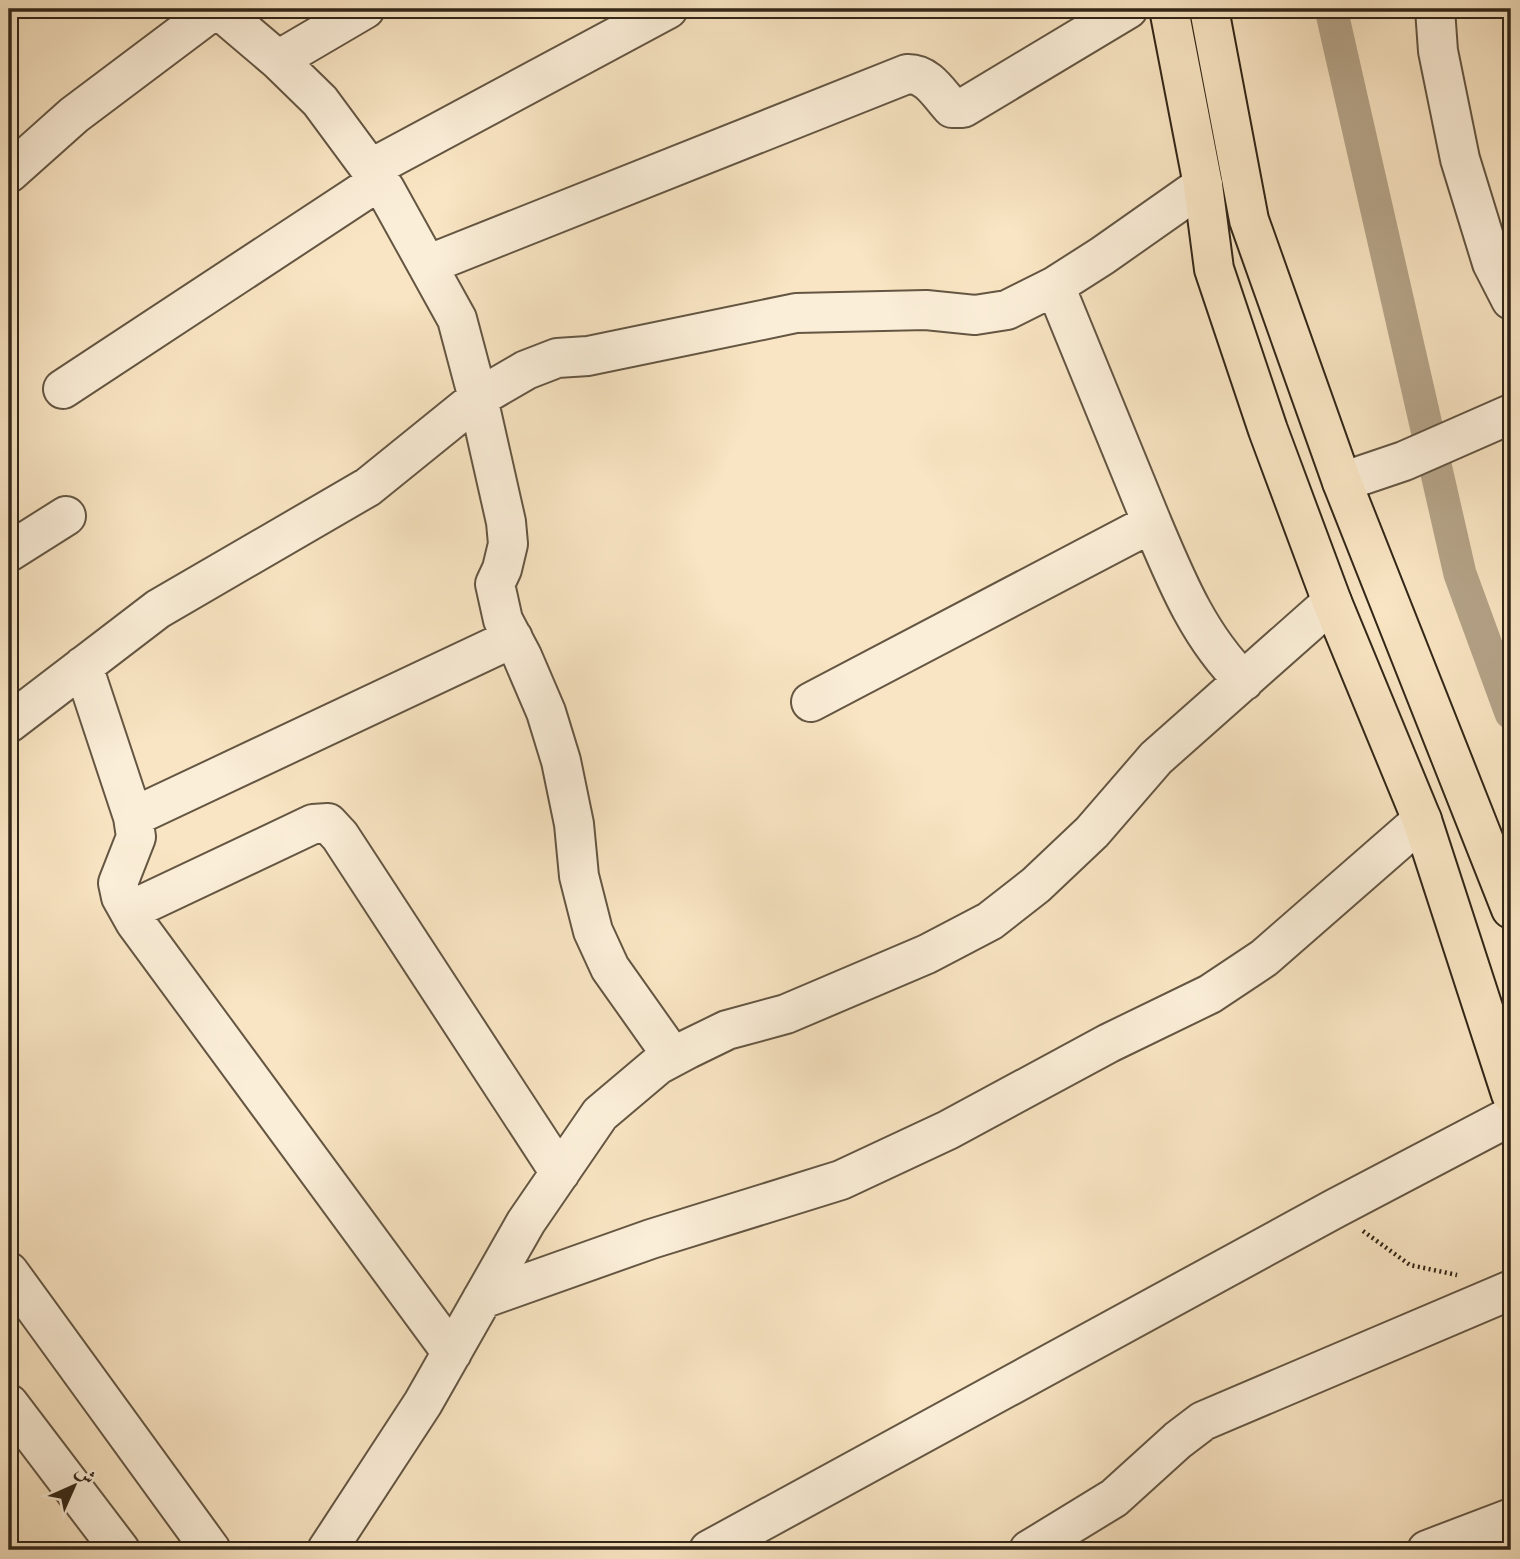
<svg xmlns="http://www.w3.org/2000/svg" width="1520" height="1559" viewBox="0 0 1520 1559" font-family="'Old Standard TT',Amiri,serif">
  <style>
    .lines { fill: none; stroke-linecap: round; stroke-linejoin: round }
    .canal { stroke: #b5a489; stroke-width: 33 }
    .minor-casing { stroke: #645643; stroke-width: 42 }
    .major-casing { stroke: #322618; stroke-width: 42 }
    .path { stroke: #322618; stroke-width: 4.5; stroke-dasharray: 2 3.5; stroke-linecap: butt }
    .minor { stroke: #fbeed8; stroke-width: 38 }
    .major { stroke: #f9e5c3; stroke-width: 38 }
  </style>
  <rect width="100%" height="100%" fill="#f9e5c3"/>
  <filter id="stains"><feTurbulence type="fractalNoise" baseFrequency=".00286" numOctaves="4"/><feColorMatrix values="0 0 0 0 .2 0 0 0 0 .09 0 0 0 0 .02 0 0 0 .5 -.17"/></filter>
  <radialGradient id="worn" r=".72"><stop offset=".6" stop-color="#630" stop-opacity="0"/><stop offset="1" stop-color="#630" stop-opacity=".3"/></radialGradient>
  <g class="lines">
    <path class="canal" d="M1331 9 1460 574 1511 713"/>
    <g class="minor-casing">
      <path id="minor" d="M218 9 278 60 320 101 385 189 457 319 478 398 506 522 508 544 502 569 495 584 503 620 522 656 546 712 561 761 574 824 579 876 593 931 610 968 673 1057
        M1435 9 1438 51 1460 159 1492 263 1511 300
        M278 60 365 9
        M370 169 668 9
        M9 173 74 115 215 9
        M427 265 907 74C928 73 939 94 952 108H963L1128 9
        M63 389 379 181
        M1342 482 1404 461 1511 414
        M1152 523C1176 580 1199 637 1244 681
        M9 552 66 516
        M83 666 133 817 136 837 118 883 121 897 135 922 452 1353
        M811 702 1152 523 1055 286
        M9 723 158 609 368 487 478 398 526 370 557 358 588 356 796 313 926 310 975 315 1007 310 1055 286 1102 256 1203 185
        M133 817 513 638
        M129 911 313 824 328 823 340 836 560 1173
        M9 1272 211 1550
        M482 1299 651 1239 841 1180 948 1130 1109 1043 1210 994 1264 958 1422 820
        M9 1404 120 1550
        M327 1550 423 1403 526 1222 600 1114 658 1065 688 1049 727 1030 786 1014 927 954 990 921 1036 885 1092 832 1156 758 1332 602
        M709 1550 1334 1209 1511 1116
        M1029 1550 1114 1498 1178 1440 1203 1421 1511 1290
        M1427 1550 1511 1518"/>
    </g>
    <g class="major-casing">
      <path id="major" d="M1169 9 1203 185 1214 269 1268 430 1332 602 1422 820 1511 1094
        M1209 9 1249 220 1342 482 1511 909"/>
    </g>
    <path class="path" d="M1363 1231 1410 1265 1457 1275"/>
    <use href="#minor" class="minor"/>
    <use href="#major" class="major"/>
  </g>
  <rect width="1520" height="1559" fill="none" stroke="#f9e5c3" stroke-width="35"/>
  <rect x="10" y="10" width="1499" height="1538" fill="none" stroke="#322618" stroke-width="3.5"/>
  <rect x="18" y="18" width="1485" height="1524" fill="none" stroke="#322618" stroke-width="2"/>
  <g transform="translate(74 1486) rotate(45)" stroke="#fbeed8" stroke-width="5" paint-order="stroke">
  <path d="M0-5L12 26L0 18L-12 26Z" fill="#322618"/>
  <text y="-10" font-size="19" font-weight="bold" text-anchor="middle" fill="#322618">ش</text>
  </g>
  <rect width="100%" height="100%" filter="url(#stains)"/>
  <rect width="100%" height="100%" fill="url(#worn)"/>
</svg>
